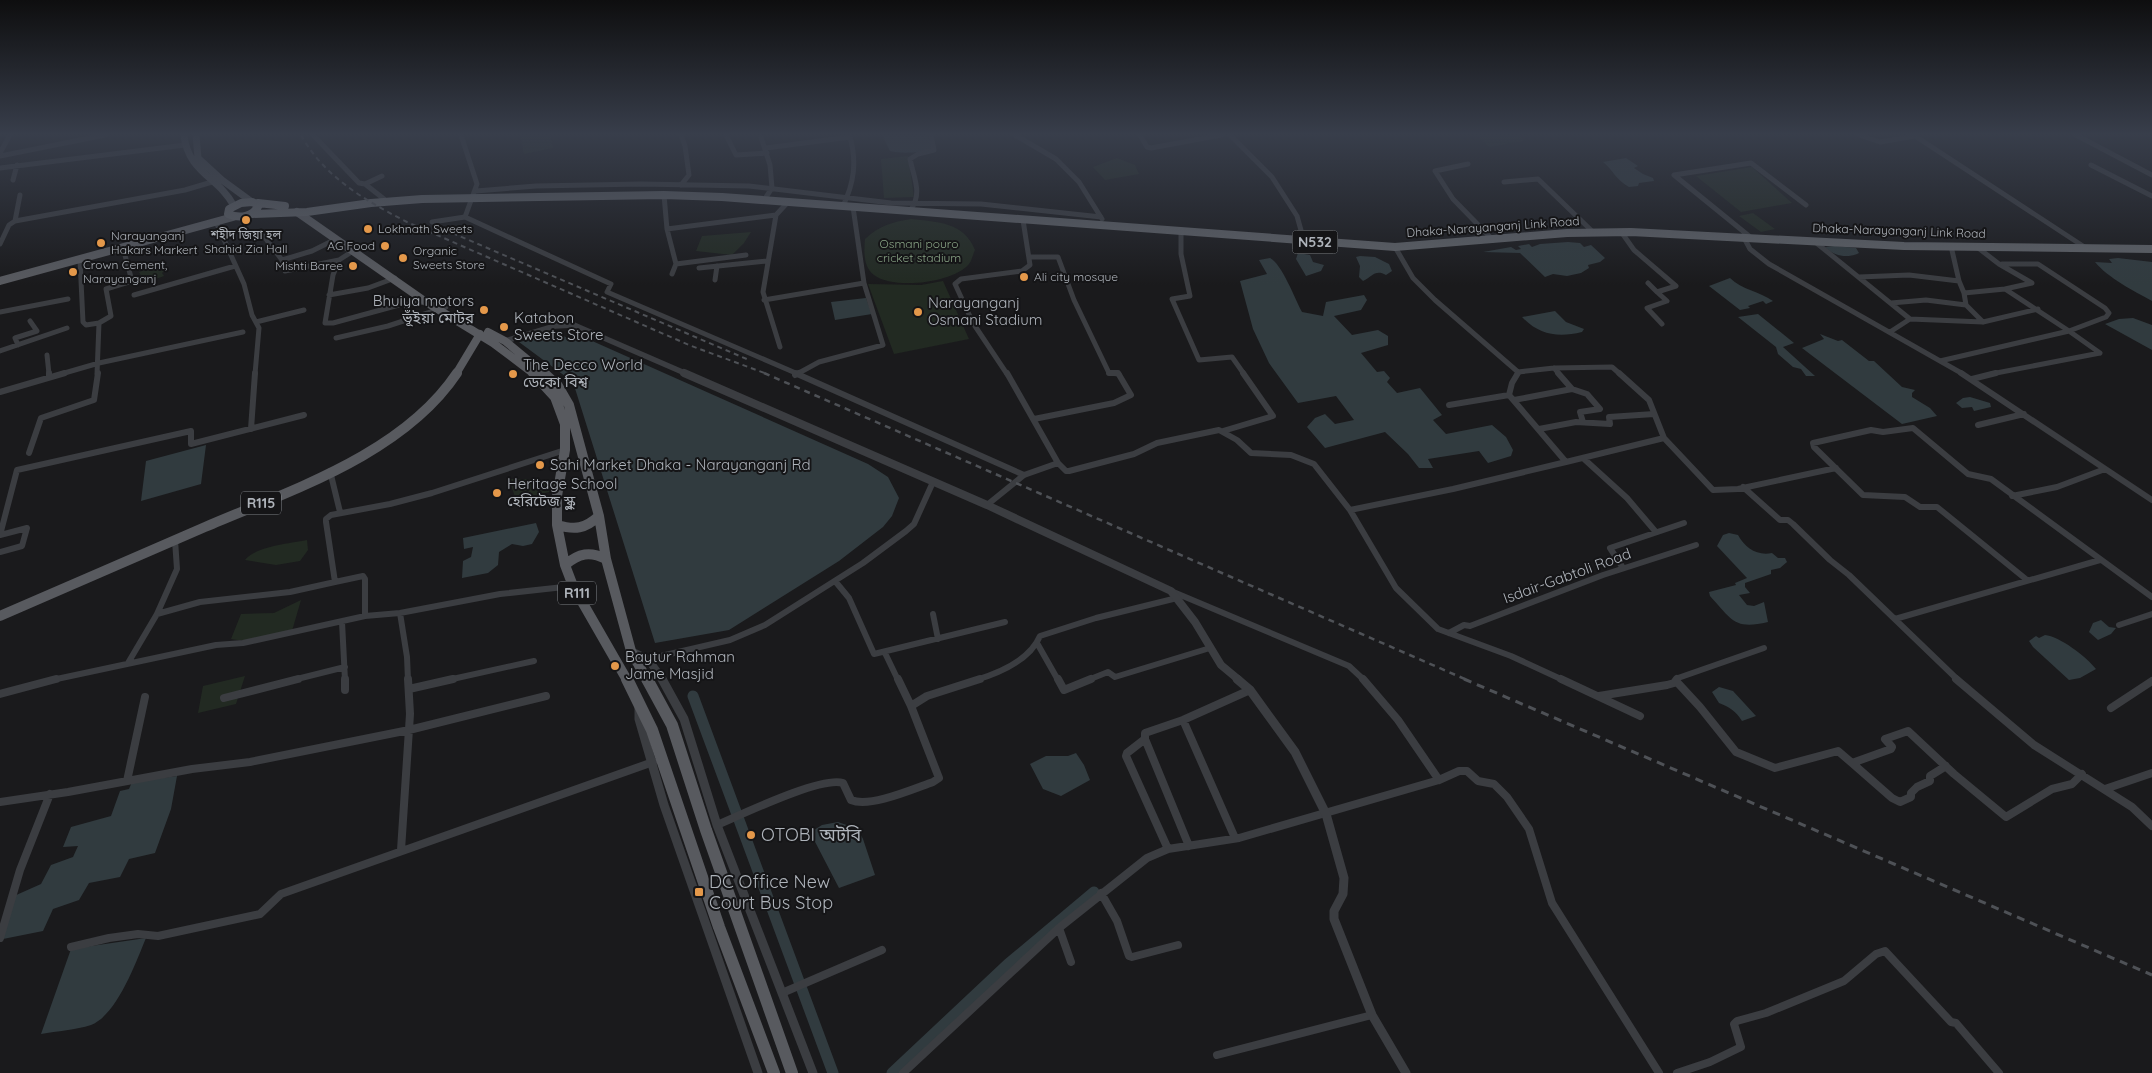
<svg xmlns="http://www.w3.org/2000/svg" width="2152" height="1073" viewBox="0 0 2152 1073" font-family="Quicksand,'Noto Sans Bengali',sans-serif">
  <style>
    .green { fill: #222a22 }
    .water { fill: #313b3f }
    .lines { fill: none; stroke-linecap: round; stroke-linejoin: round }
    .canal { stroke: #313b3f; stroke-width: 11 }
    .minor-far2 { stroke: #3b3d41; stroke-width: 5 }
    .minor-far1 { stroke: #3b3d41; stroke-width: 6 }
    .minor { stroke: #3b3d41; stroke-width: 8 }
    .tertiary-far2 { stroke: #3b3d41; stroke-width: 5.5 }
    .tertiary-far1 { stroke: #3b3d41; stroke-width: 8 }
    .tertiary { stroke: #3b3d41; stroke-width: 9 }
    .secondary { stroke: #494c51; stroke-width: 7 }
    .primary-far2 { stroke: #585a5f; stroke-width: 8 }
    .primary-far1 { stroke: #585a5f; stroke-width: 10 }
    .primary { stroke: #585a5f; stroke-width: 12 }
    .trunk { stroke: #606368; stroke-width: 8 }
    .rail-far2 { stroke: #4e5156; stroke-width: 2; stroke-dasharray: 5 4; stroke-linecap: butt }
    .rail-far1 { stroke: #4e5156; stroke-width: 2.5; stroke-dasharray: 6 5; stroke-linecap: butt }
    .rail { stroke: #4e5156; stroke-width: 3; stroke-dasharray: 8 6; stroke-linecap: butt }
    .poi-dot { fill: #e4984a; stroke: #151517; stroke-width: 2 }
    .labels { text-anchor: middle; stroke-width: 4; stroke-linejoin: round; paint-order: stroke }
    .far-street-label { font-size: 12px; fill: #aeb3ba; stroke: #151517 }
    .far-poi-label { font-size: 12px; fill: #aeb3ba; stroke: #151517; text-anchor: start }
    .far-park-label { font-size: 12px; fill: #89a486; stroke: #151517 }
    .shield { fill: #151517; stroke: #808489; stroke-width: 1 }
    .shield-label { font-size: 14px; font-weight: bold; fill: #aeb3ba }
    .poi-label { font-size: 15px; fill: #aeb3ba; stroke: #151517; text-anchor: start }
    .street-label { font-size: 15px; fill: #aeb3ba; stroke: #151517 }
    .near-poi-label { font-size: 18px; fill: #aeb3ba; stroke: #151517; text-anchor: start }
  </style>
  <rect width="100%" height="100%" fill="#1a1a1c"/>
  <path class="green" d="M520 135H550L553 148 524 154Z
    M1476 135H1519L1524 141 1489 147Z
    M908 156 914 197 884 198 881 159Z
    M1117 158 1135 165 1139 174 1105 180 1093 167Z
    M1752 167 1792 203 1741 212 1696 176Z
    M1753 213 1775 229 1761 232 1739 216Z
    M911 219C938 222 964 222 975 250 973 254 972 260 969 264 953 283 894 290 874 275 863 267 864 251 865 239 879 226 892 222 911 219Z
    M751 232 744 243 732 255 696 251 702 236Z
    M164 264V267H168L162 273 164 276 145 283 139 272Z
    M943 281 969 339 894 354 868 284 921 285Z
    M565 477 566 488 516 500 509 479H536L546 482Z
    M307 540 308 550 300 561 276 565 245 560C254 547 291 543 307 540Z
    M301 600 292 631 244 641 231 639 241 614 274 613Z
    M245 676 236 704 198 713 203 686Z"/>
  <path class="water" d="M882 135H927L933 148C922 153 902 154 890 151Z
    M1626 158 1638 166 1634 168 1643 174 1653 178 1654 181 1639 183 1638 186 1629 187C1615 179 1614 171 1603 162Z
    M1568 242 1580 243 1584 247 1591 245 1605 258 1600 262 1588 265 1589 268 1581 273 1567 276 1553 274 1545 277 1520 253 1483 252 1511 247 1516 250 1521 249 1518 246 1529 244 1532 247 1540 244Z
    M1835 246 1856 248 1859 253C1847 259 1834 256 1825 247Z
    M1298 253 1310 255 1313 262 1324 265 1321 271 1306 276 1296 259Z
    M1360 256 1375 257 1389 264 1392 271 1386 275C1375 269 1372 277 1363 281L1359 277 1360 266 1356 257Z
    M1270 258C1282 264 1295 299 1302 312L1323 316 1326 302 1364 295 1367 300 1361 310 1334 316 1352 335 1378 330 1388 336V345L1361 353 1377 372 1384 371 1390 378 1387 382 1397 393 1420 388 1442 415 1433 420 1446 434 1492 425 1506 437 1513 450 1511 456 1488 463 1479 451 1428 459 1433 468H1419L1408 454 1385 432 1325 448 1307 427 1315 418 1325 414 1335 424 1354 420 1336 396 1298 403 1269 363 1253 329 1240 281 1267 274 1259 260Z
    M2118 258 2152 262V301C2134 291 2108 278 2095 262L2112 263 2109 259Z
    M1730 278C1742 290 1759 291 1773 301L1766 304 1763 301 1748 306 1750 308 1740 310 1709 286Z
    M866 298 872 314 835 320 831 302Z
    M1555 311 1566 322 1584 329 1582 332C1558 338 1539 335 1522 317Z
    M1758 314 1794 343 1783 347 1815 376H1806L1801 369 1793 367 1778 354 1776 347 1738 317Z
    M2133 318 2152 325V350L2105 324 2119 319Z
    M556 334 569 338 581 336 868 464 888 477 899 498 892 516 883 527 839 561 729 630 655 643 573 382 519 342Z
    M1820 334 1838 341 1842 340 1869 361H1874L1902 387 1915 390 1912 393V397L1930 408 1937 416 1902 424 1802 348 1824 339Z
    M1970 397 1990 403 1991 407 1974 411 1972 407 1962 408 1956 403 1963 398Z
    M206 445 201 484 141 501 146 461Z
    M536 523 539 532 532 544 523 546 512 544 499 552 498 565 488 573 462 578 463 561 471 557 473 547 464 549 463 538Z
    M1729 533 1738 535C1745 548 1757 556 1772 553L1778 558H1785L1787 562 1780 568 1771 570V574L1745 583V587L1750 593 1739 595 1747 605 1754 606 1764 602 1768 622C1734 630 1732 620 1710 596L1709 592 1736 585 1735 583 1747 578 1717 546 1723 535Z
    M2101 620 2109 627 2116 628 2111 634 2098 640 2089 632 2093 623Z
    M2045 635C2059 636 2087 657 2096 669L2080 678 2069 680 2033 647 2029 641 2036 636 2039 638Z
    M1719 687 1733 691 1756 716 1742 721C1736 711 1729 707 1719 703L1712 692Z
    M1076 753 1084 765 1090 780 1061 796 1043 789 1030 764 1046 756H1068Z
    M177 776 171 809 155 853 129 859 120 877 89 883 79 900 53 909 43 931 3 939 14 896 41 884 51 865 73 857 78 846 63 847 71 827 111 816 120 791 129 789 132 782Z
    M838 822 858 829 863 839 875 875 839 888 812 836 814 830 822 825Z
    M146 938C136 962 117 1015 91 1025 76 1030 57 1031 41 1034L71 949Z"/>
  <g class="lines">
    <path class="canal" d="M693 696 833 1073
      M892 1073 1008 964 1094 892"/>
    <path class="minor-far2" d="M313 135 359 183 365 184 384 199
      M461 135 477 184 465 217 611 284 607 292 798 374
      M681 135 685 146 689 175 681 185
      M726 135 736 155 767 153
      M1015 135 1056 159 1079 182 1102 219
      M1140 135 1147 147 1151 148 1221 135
      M1230 135 1272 177 1297 216 1304 241
      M1859 135 1880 142 1915 136 2086 248
      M2076 135 2152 175
      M761 137 770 165 772 188 764 200
      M766 148 850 137C857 162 854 183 843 206
      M0 153 10 135
      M0 156 105 135
      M1468 164 1435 171 1453 199 1493 240
      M2091 165 2152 196
      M0 168 185 145
      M13 180 17 165
      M1504 182 1538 179 1593 232
      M365 184 382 176
      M476 191 536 186 641 184 749 186 891 203 981 204 1101 217
      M664 195 667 229 676 264 672 274
      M910 211C923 193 914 179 910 159L918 154 934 150 931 135
      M776 215 763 292 780 347
      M15 221 20 195
      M216 222 244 284 252 315 259 328 255 374
      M432 222 465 217
      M667 229 776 215 788 202
      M1181 230V254L1190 296 1172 299 1199 360 1232 357 1244 374
      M1622 233 1634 250 1676 286 1657 292 1667 301 1647 308 1662 324
      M263 235 282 260 285 271 339 260
      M1743 236 1750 249 1769 264 1963 374
      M1749 236 1674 175 1751 163 1806 205
      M1814 241 1910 319 1890 332
      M0 244 9 225 15 221 185 190 212 182
      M1951 246 1959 281 1964 293 2005 289
      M1395 247 1413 278 1435 300 1518 372 1554 368 1612 367 1620 374
      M353 251 339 260 333 275 325 323H333L399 305 426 302
      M1029 257H1058L1074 300 1109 373 1119 374
      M80 260 83 322 86 325 99 323
      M282 260 312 251 336 239
      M676 264 746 255
      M2002 264H2038L2105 308 2109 313 2106 317 2069 331 2100 353
      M699 268 767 261
      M1859 277 1909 275 1959 281
      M715 280 717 266
      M1648 283 1657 292
      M1964 293 1966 305 1983 322
      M134 295 235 266
      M329 295 368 288 395 278
      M764 300 864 283 853 207
      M1891 303 1926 300 1966 305
      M0 312 68 299
      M1910 319 1983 322 2038 309
      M256 322 304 310
      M336 338 388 326 446 307
      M18 345 15 338 37 331 30 321
      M0 351 67 328
      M47 355 49 374
      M1940 361 2069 331 2005 289 2032 283 1999 264 1977 247
      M1554 368 1559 374
      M61 374 99 363 243 332
      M97 374 99 323 111 316 106 289 132 281 123 248
      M797 374 819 362 883 345 864 283
      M1007 374 973 323 955 284 961 279 1022 271 1030 265 1023 220
      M1517 374 1518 372
      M1991 374 2100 353"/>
    <path class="minor-far1" d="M49 373V376
      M795 373 1024 475
      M1518 373 1512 383 1509 395 1566 462 1664 438
      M1558 373 1572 389 1587 394 1600 409 1580 412 1583 422
      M1619 373 1649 400 1664 438 1713 490 1738 489 1836 468
      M1961 373 2152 500
      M795 375 799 373
      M1972 379 1996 373
      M0 392 65 373
      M1514 400 1572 389
      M1449 405 1509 395
      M1034 419 1114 403 1131 395 1118 373H1109
      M1978 425 2024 414
      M251 429 255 373
      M1539 429 1576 422 1610 424 1609 417 1654 414
      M1223 431 1273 416 1243 373
      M29 453 41 418 94 400 98 373
      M1583 458 1627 498 1655 531
      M1058 463 1066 471H1069L1134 454 1157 443 1219 430 1237 440 1251 453 1291 455 1314 464 1350 510 1453 489 1566 462
      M330 471 340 512
      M1743 487 1780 520H1788L1793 524 1830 560 1849 575 1958 680
      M2012 496 2057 487 2105 469
      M987 505 1024 475 1058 463 1007 373
      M1350 510 1396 588 1438 629 1511 656 1563 680
      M0 535 17 470 191 431V444L304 415
      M0 535 27 528 22 546 0 552
      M1623 568 1610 548 1684 523
      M2027 580 1937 507H1920L1905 497 1863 495 1814 447 1813 443 1871 430 1883 432 1913 428 1968 474 1991 479 2152 597
      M835 581 849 598 874 654 1005 622
      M335 582 363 576 365 579V616
      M1171 591 1349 666 1364 680
      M400 613 407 657 408 680
      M157 614 200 602 290 592 335 582 326 522V519L331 515 390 504 432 493 565 450
      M933 614 938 639
      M1895 619 2100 560
      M342 622 345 680
      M2119 625 2152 614
      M1449 633 1464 625 1470 626 1603 575 1696 545
      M1037 643 1058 680
      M885 653 898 680
      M648 659 730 640 765 625 863 563 906 531 914 524 933 482
      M128 663 157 614 177 569 175 540
      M52 680 216 645 243 643 365 616 400 613 500 594 573 586
      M293 680 345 667
      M448 680 534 661
      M976 680C999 673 1030 660 1040 636L1096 618 1177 598
      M1088 680 1108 672 1115 677 1210 648
      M1676 680 1678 678 1764 648"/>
    <path class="minor" d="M345 679V690
      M1058 679 1064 690 1091 679
      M1561 679 1640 716
      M1956 679 2034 745 2132 807 2152 826
      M1676 681 1700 707 1736 752 1775 768 1838 751 1852 763 1891 749 1892 747 1885 739 1908 731 1954 774 2006 817 2052 789 2072 784 2082 774
      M409 689 453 679
      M0 694 56 679
      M1599 696 1667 685 1674 683 1677 679
      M224 698 298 679
      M911 706 927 696 980 679
      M2111 708 2152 681
      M1183 720 1235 838
      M1145 739 1127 753 1126 756 1168 849
      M1852 763 1892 798 1900 802 1911 797V793L1917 787 1930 781V776L1946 766
      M1439 780 1459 771H1467L1478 781 1494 784 1507 797 1529 829 1552 903 1659 1073
      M127 781 145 697
      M2105 789 2152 773
      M0 802 68 792 192 769 250 762 409 730 546 696
      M717 825C741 815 821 776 843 783L851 800C870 808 913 789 933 782L939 778 911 706 898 679
      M1189 846 1145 739V733L1183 720 1250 690
      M401 850 410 714 408 679
      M1101 893 1117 921 1129 956 1132 957 1178 945
      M1059 928 1071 962
      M0 938 20 870 50 794
      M71 947 109 938 138 934 158 936 260 914 281 894 653 762
      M782 993 882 950
      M1217 1055 1372 1015
      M903 1073 1059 928 1147 858 1168 849 1239 838 1439 780 1398 720 1363 679
      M1677 1073 1710 1062 1741 1047 1734 1024 1737 1021 1766 1013 1844 981 1876 954 1885 951 1951 1022 1956 1023 1999 1073"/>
    <path class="tertiary-far2" d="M505 341 555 326 574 325 687 374"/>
    <path class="tertiary-far1" d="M684 373 987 505 1171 591 1195 622 1221 665 1239 680
      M631 651 648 659 663 680"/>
    <path class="tertiary" d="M662 679 684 719 717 825 813 1073
      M1237 679 1250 690 1295 752 1326 814 1344 878 1343 894 1334 911V919L1372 1015 1406 1073
      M639 707V719L664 805 758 1073"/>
    <path class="secondary" d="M184 135C188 173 219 177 234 206
      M196 135 198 158 222 180 252 202"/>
    <path class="primary-far2" d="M297 212 426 302 493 343 534 374
      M0 281 233 217
      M488 332 505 341 545 374
      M456 374 480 334"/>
    <path class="primary-far1" d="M533 373 555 397 565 424V450L557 496V525L565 565 573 586 627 680
      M544 373 558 386 569 405 599 516 606 559 631 651 647 680
      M557 525C575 530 585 529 599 516
      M565 565C579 553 590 551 606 559
      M0 616C68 586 137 557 205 527 291 490 403 454 457 373"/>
    <path class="primary" d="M627 679 652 730 719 927 774 1073
      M647 679 672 725 706 830 792 1073"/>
    <path class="trunk" d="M252 202 259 205C253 217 240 219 228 214L229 209 241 203Z
      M258 203 285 206
      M252 214 307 212 371 203 422 199 664 195 722 197 1395 247 1567 233 1631 232 1904 246 2152 249"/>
    <path class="rail-far2" d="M301 135C324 177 366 201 407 222L689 345 767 374
      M436 226 749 360"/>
    <path class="rail-far1" d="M764 373 1467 680"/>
    <path class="rail" d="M1464 679 2152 975"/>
  </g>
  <linearGradient id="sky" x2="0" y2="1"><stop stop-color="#0e0e0f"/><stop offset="0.47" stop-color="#383e4b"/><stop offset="1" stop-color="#383e4b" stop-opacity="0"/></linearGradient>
  <rect width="2152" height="285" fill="url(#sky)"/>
  <g class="poi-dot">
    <circle cx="246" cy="220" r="5"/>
    <circle cx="368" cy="229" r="5"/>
    <circle cx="101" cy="243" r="5"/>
    <circle cx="385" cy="246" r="5"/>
    <circle cx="403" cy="258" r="5"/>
    <circle cx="353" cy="266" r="5"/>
    <circle cx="73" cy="272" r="5"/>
    <circle cx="1024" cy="277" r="5"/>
    <circle cx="484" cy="310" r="5"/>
    <circle cx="918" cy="312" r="5"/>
    <circle cx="504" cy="327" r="5"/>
    <circle cx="513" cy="374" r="5"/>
    <circle cx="540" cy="465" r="5"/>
    <circle cx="497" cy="493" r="5"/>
    <circle cx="615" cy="666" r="5"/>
    <circle cx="751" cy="835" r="5"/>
    <rect x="694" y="887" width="10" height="10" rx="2.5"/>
  </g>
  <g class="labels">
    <g class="far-street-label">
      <text transform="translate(1493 227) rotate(-4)" y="4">Dhaka-Narayanganj Link Road</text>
      <text transform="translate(1899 231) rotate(2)" y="4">Dhaka-Narayanganj Link Road</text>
    </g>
    <g class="far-poi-label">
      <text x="378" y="233">Lokhnath Sweets</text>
      <text x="246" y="239" text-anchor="middle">শহীদ জিয়া হল<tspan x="246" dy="14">Shahid Zia Hall</tspan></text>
      <text x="111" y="240">Narayanganj<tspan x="111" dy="14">Hakars Markert</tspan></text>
      <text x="375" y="250" text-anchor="end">AG Food</text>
      <text x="413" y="255">Organic<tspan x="413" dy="14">Sweets Store</tspan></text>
      <text x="83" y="269">Crown Cement,<tspan x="83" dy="14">Narayanganj</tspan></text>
      <text x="343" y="270" text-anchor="end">Mishti Baree</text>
      <text x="1034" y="281">Ali city mosque</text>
    </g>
    <g class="far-park-label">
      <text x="919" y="248">Osmani pouro<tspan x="919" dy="14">cricket stadium</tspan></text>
    </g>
    <g class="shield">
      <rect x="1292.5" y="230.5" width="45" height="23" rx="4"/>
      <rect x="241" y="491.5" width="40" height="23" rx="4"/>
      <rect x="558" y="581.5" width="38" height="23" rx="4"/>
    </g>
    <g class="shield-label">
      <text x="1315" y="247">N532</text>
      <text x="261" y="508">R115</text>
      <text x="577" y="598">R111</text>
    </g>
    <g class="poi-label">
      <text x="474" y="306" text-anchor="end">Bhuiya motors<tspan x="474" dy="17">ভূঁইয়া মোটর</tspan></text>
      <text x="928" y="308">Narayanganj<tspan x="928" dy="17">Osmani Stadium</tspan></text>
      <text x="514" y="323">Katabon<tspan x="514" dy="17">Sweets Store</tspan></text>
      <text x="523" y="370">The Decco World<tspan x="523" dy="17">ডেকো বিশ্ব</tspan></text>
      <text x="550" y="470">Sahi Market Dhaka - Narayanganj Rd</text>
      <text x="507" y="489">Heritage School<tspan x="507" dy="17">হেরিটেজ স্কুল</tspan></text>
      <text x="625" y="662">Baytur Rahman<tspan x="625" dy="17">Jame Masjid</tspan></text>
    </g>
    <g class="street-label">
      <text transform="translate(1567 576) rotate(-20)" y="5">Isdair-Gabtoli Road</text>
    </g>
    <g class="near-poi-label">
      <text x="761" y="841">OTOBI অটবি</text>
      <text x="709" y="888">DC Office New<tspan x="709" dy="21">Court Bus Stop</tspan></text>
    </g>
  </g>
</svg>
